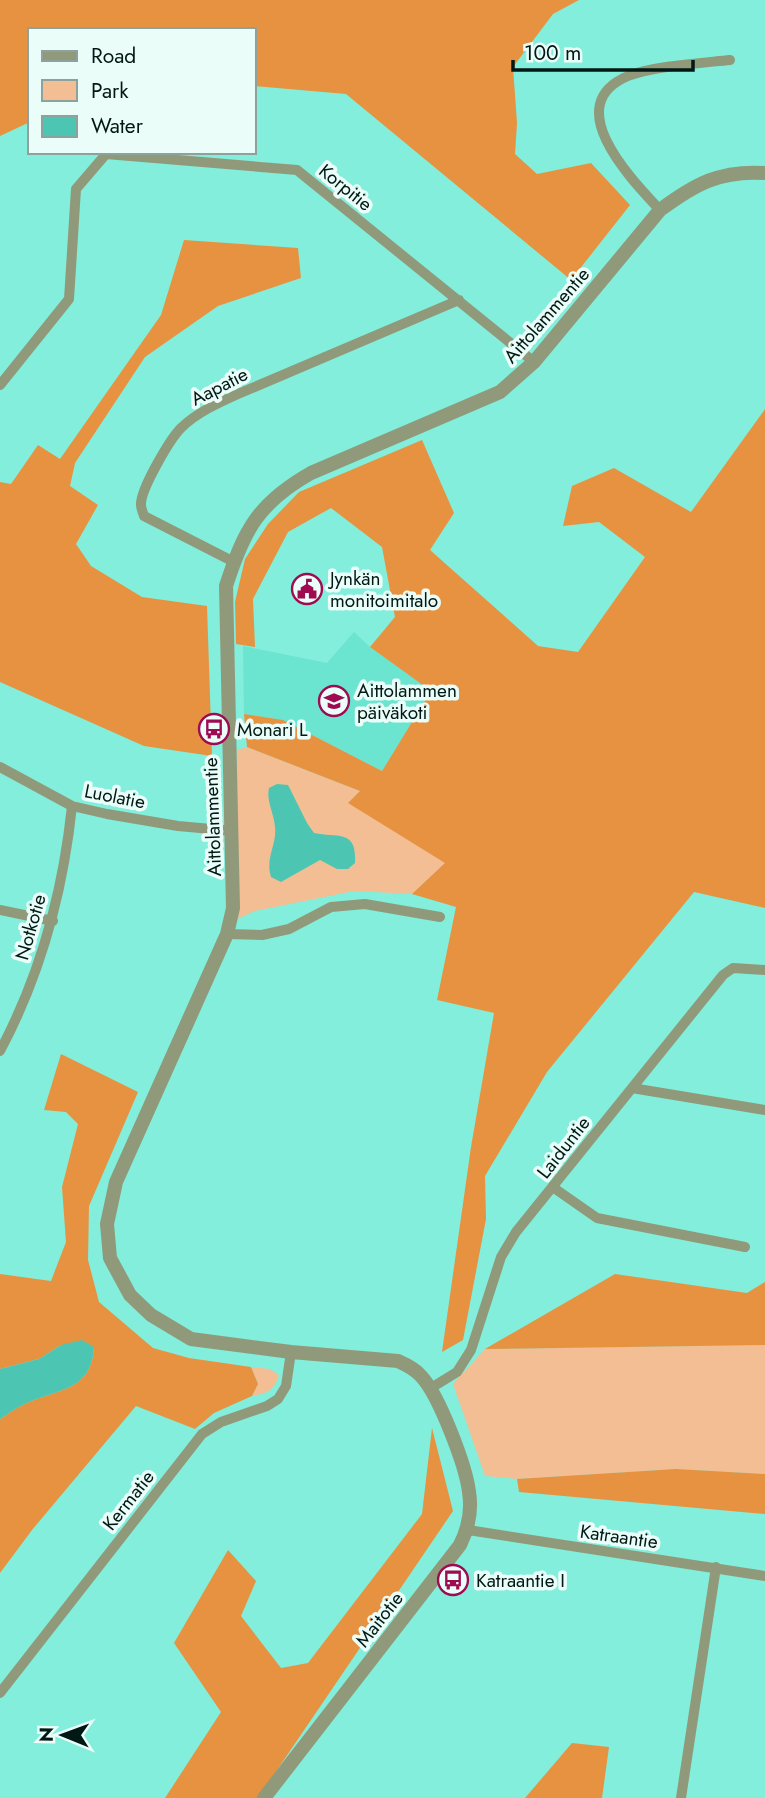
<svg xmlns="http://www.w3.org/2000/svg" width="765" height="1798" viewBox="0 0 765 1798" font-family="Jost,sans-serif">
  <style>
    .built { fill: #6be4d0 }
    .green { fill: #f3be93 }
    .forest { fill: #e79241 }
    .water { fill: #4cc6b3 }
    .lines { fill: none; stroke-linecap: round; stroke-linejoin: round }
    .minor { stroke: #909a7a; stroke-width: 10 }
    .tertiary { stroke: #909a7a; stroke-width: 14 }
    .labels { text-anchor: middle; stroke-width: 7; stroke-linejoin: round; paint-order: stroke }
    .street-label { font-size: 19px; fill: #021814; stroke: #eafdf9 }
    .poi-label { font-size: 19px; fill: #021814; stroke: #eafdf9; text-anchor: start }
  </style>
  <rect width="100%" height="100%" fill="#82eedb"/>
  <path class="built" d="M354 632 370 647 431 691 382 771 283 720 244 714 243 646 327 663Z"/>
  <path class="green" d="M247 747 360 791 349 803 446 863 412 894 354 891 255 911 237 919V750Z
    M765 1345V1474L676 1469 517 1479 485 1476 453 1384 485 1349Z
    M251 1367 270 1369 279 1375C274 1391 268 1393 252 1396L258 1384Z"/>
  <path class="forest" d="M0 0H579L553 14 513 67 517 123 515 154 537 174 591 163 630 205 571 280 346 94 254 86V30H30V122L0 136Z
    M184 240 298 248 301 278 218 306 145 357 75 463 70 486 98 505 76 544 91 566 142 597 207 606 212 756 144 746 0 682V482L11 484 38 445 60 459 161 315Z
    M765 409V908L694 892 547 1072 485 1176 486 1219 463 1340 442 1352 471 1147 494 1013 437 1000 456 907 412 894 445 863 348 803 360 791 247 747 244 714 283 720 382 771 431 691 370 647 395 617 382 547 331 508 288 532 253 599 255 647 236 644 235 602 245 559 268 524 299 492 422 440 454 513 430 550 538 646 578 652 645 557 599 522 563 526 572 486 614 468 691 512Z
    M61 1054 138 1092 89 1206 88 1260 99 1302 153 1348 189 1358 251 1367 258 1384 252 1396 214 1413 195 1429 136 1406 32 1530 0 1573V1419C9 1413 19 1406 29 1402 62 1388 91 1390 94 1347L61 1345 39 1359 0 1369V1274L51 1281 66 1242 62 1187 78 1124 66 1112 44 1110Z
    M615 1274 747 1293 765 1282V1345L485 1349Z
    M432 1428 453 1511 258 1798H165L221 1712 174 1643 228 1550 256 1581 241 1616 281 1668 308 1663 422 1514Z
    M676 1469 765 1474V1514L519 1492 517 1479Z
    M572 1743 609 1747 602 1798H525Z"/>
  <path class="water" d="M277 784 288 785 307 823 314 833C338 838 357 829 355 863L348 869H337L320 860 281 882 271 877C265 857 277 845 275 827 274 813 266 801 269 788Z
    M82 1340 94 1347C91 1390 62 1388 29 1402 19 1406 9 1413 0 1419V1369L39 1359 61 1345Z"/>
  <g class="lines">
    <path class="minor" d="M660 210C631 179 559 105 628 76 653 66 702 63 730 60
      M0 385 69 299 76 189 106 154 297 170 534 362
      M234 562 144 516C143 512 141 509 141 505 140 490 170 439 181 428 196 413 218 403 238 394L459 300
      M0 767 72 806 107 814 178 826 233 831
      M0 910 53 921
      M227 934 262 935 289 929 331 907 365 904 440 917
      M0 1051C41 974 63 892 72 806
      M632 1088 765 1110
      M554 1188 597 1218 745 1247
      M431 1388 457 1372 471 1350 501 1257 516 1232 723 975 733 968 765 970
      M468 1530 765 1576
      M0 1693 202 1434 221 1422 267 1406 278 1399 286 1386 291 1352
      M681 1798 716 1567"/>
    <path class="tertiary" d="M264 1798 460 1545C468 1529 472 1510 469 1492 466 1466 439 1395 421 1376 415 1369 407 1365 398 1361L291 1352 191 1339 151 1315 130 1295 110 1258 107 1224 116 1182 227 934 233 908 226 586C244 530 258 503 311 473L500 392 534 362 660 210C695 184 720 170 765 173"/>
  </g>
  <defs>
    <g id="civic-ring" transform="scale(1.575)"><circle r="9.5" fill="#eafdf9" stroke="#9f0a51" stroke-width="1.5"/><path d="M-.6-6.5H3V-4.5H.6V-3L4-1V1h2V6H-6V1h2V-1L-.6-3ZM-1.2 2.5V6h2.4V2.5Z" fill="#9f0a51"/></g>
    <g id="school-ring" transform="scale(1.575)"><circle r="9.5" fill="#eafdf9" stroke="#9f0a51" stroke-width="1.5"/><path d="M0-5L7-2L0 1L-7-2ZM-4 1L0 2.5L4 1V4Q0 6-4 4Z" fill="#9f0a51"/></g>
    <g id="bus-ring" transform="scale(1.575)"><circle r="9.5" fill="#eafdf9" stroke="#9f0a51" stroke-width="1.5"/><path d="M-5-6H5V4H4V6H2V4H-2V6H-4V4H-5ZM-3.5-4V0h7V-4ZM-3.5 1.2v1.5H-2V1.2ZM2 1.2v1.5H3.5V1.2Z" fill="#9f0a51"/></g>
  </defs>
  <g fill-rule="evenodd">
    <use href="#civic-ring" x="307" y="589"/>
    <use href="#school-ring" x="334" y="701"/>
    <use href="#bus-ring" x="214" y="729"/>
    <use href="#bus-ring" x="453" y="1580"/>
  </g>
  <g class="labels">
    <g class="street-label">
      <text transform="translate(346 187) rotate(39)" y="7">Korpitie</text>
      <text transform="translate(546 315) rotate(-49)" y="7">Aittolammentie</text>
      <text transform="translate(219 386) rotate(-27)" y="7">Aapatie</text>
      <text transform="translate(115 796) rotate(11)" y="7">Luolatie</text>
      <text transform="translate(212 817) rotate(-92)" y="7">Aittolammentie</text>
      <text transform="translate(30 927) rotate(-74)" y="7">Notkotie</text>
      <text transform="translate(563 1147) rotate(-52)" y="7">Laiduntie</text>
      <text transform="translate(128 1500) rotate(-52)" y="7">Kermatie</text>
      <text transform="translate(619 1536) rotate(8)" y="7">Katraantie</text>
      <text transform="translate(379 1619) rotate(-52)" y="7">Maitotie</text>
    </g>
    <g class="poi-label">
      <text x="330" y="585">Jynkän<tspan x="330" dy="22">monitoimitalo</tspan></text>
      <text x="357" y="697">Aittolammen<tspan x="357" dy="22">päiväkoti</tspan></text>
      <text x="237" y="736">Monari L</text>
      <text x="476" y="1587">Katraantie I</text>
    </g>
  </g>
  <rect x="28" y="28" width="228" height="126" fill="#eafdf9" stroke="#8da19d" stroke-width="2"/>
  <rect x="42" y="51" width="35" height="10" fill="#909a7a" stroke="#8da19d" stroke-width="2"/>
  <text x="91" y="63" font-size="21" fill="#021814">Road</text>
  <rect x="42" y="80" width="35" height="21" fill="#f3be93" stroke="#8da19d" stroke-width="2"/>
  <text x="91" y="98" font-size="21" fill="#021814">Park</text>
  <rect x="42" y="116" width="35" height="21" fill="#4cc6b3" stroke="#8da19d" stroke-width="2"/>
  <text x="91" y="133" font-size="21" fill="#021814">Water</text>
  <g transform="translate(63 1735) rotate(271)" stroke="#eafdf9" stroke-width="5" paint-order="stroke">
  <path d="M0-5L12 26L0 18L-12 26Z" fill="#021814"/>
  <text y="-10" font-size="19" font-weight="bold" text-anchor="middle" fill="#021814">N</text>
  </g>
  <path d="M513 60v10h180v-10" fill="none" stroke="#021814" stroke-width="3.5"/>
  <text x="524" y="60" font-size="21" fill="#021814" stroke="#eafdf9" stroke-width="5" paint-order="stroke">100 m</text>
</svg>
